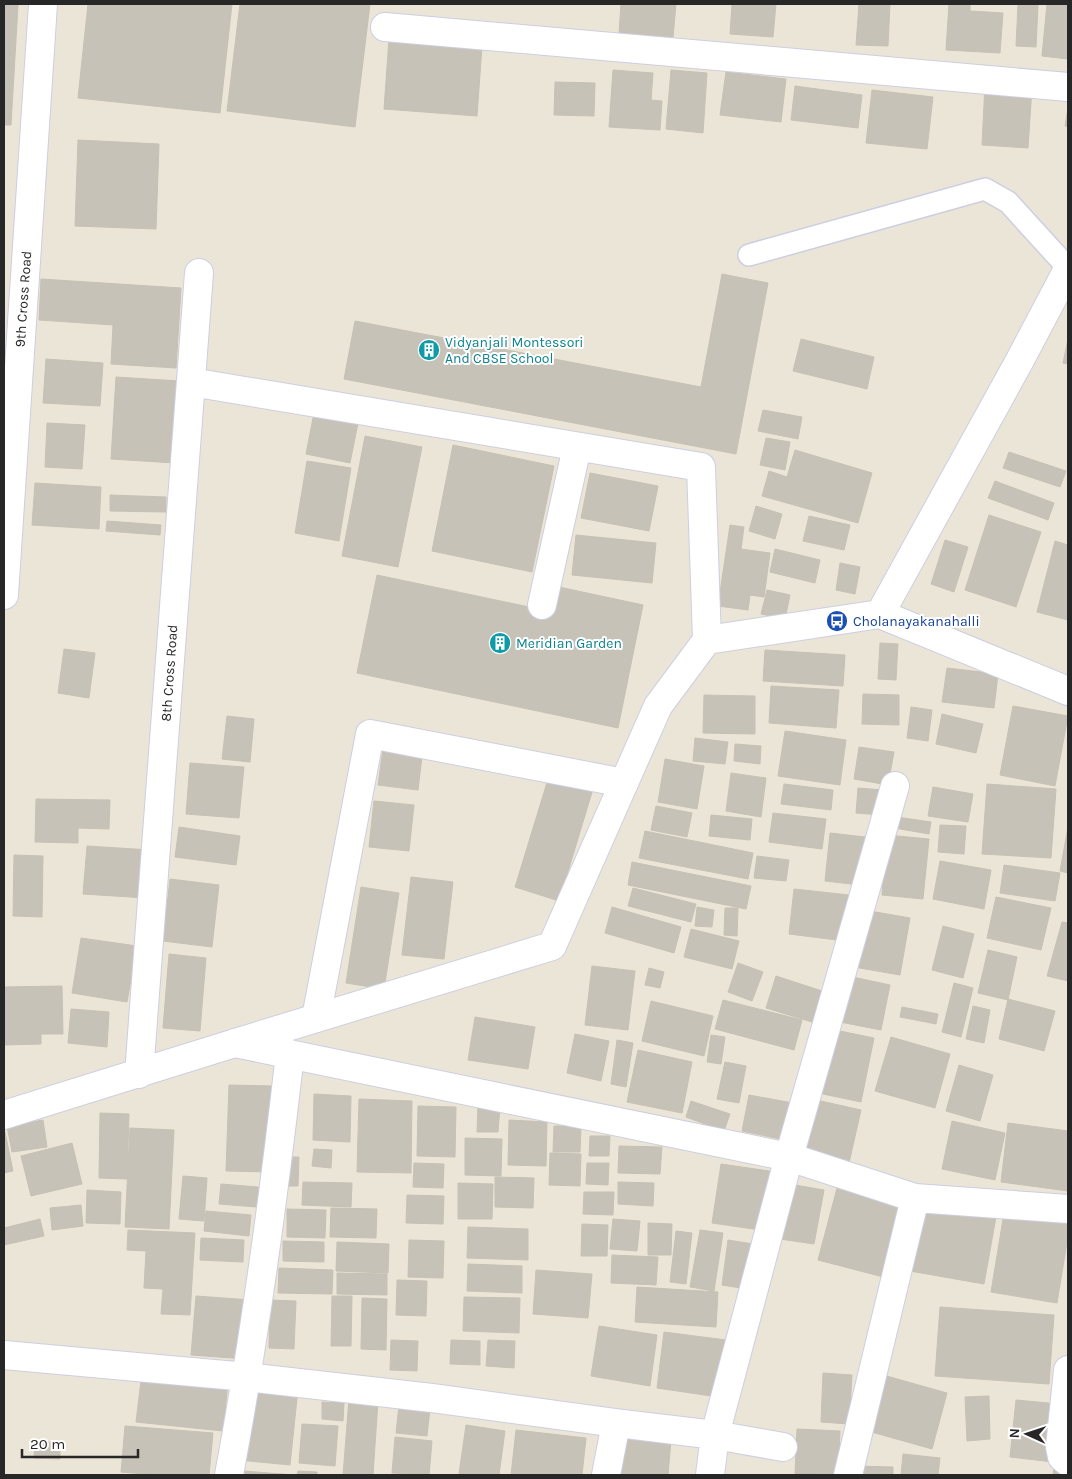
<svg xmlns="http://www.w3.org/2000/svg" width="1072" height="1479" viewBox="0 0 1072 1479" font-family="Karla,sans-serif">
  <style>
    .building { fill: #c6c2b8; stroke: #c6c1b2 }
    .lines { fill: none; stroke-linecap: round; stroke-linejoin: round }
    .lane-casing { stroke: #cdcee1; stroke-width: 24 }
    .street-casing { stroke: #cdcee1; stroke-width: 30 }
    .secondary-casing { stroke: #cdcee1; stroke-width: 30 }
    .lane { stroke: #fff; stroke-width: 21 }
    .street { stroke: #fff; stroke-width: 28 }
    .secondary { stroke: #fff; stroke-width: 28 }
    .labels { text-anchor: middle; stroke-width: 4; stroke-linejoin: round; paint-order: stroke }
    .street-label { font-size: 14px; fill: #272727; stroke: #fff }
    .culture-label { font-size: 14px; fill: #0d838f; stroke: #fff; text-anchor: start }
    .transit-label { font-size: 14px; fill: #164399; stroke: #fff; text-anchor: start }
  </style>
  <rect width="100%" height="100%" fill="#ebe5d8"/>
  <path class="building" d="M4 4 18 5 11 125H4Z
    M88 4H232L220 113 78 98Z
    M240 4H370L355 127 227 111Z
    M621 4H676L673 37 619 33Z
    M732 4H776L773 37 730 34Z
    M859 4H890L888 46 856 45Z
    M949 4H970V11L1003 13 1000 53 946 50Z
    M1018 4H1038L1036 47 1016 46Z
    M1047 4H1068V59L1042 56Z
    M389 39 482 46 477 116 384 109Z
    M613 70 653 73 651 100 662 101 660 130 609 127Z
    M671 70 707 73 703 133 666 129Z
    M726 72 786 79 781 122 720 115Z
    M555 82 595 83 594 116 554 115Z
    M985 84 1032 87 1028 148 982 145Z
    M795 86 862 95 858 128 791 120Z
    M872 90 933 97 927 149 866 143Z
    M1068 108V127L1065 126Z
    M78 140 159 144 156 229 75 226Z
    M722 274 768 283 736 454 344 379 355 321 701 387Z
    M41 279 181 288 176 368 111 364 113 325 39 320Z
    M801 339 874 357 867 389 793 371Z
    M1068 339V364L1063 363Z
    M46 359 103 363 100 406 43 403Z
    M116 377 180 381 175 463 111 459Z
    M763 410 802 417 798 439 758 431Z
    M314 413 358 423 350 463 306 454Z
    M47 423 85 425 82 469 45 467Z
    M365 436 422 447 398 567 342 556Z
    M766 438 790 442 785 470 760 465Z
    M453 445 554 466 532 572 432 551Z
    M795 450 872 473 858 523 762 496 769 471 787 477Z
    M1009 452 1066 471 1060 487 1003 468Z
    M307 461 351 468 339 541 295 533Z
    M590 473 658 486 649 531 581 518Z
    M995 481 1054 503 1048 520 988 498Z
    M35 483 101 487 99 529 32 525Z
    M110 495 166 497V512L110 511Z
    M756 506 782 514 775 539 749 531Z
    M989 515 1041 532 1016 607 965 590Z
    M809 516 850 525 844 550 803 541Z
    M107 521 161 525 160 535 106 531Z
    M730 525 744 527 741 549 770 553 764 597 750 595 748 610 718 606Z
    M576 535 656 543 652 583 572 575Z
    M945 540 968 547 954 592 931 584Z
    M1055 541 1068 545V620L1037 612Z
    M775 549 820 560 815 583 770 572Z
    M840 563 860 567 855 594 836 590Z
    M377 575 553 612 559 587 643 605 618 728 357 673Z
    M767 590 790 595 785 619 761 614Z
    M880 643 898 644 896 680 878 679Z
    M64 649 95 653 89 698 58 693Z
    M765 650 845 655 843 686 763 681Z
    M947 668 998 674 994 708 942 702Z
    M771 686 839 690 836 728 769 723Z
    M863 694 899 695V725L862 724Z
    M704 695 755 696V734L703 733Z
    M1013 706 1068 716 1055 786 1000 775Z
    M911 707 932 710 928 741 907 738Z
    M942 714 983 724 976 753 936 744Z
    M227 716 254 719 250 762 222 759Z
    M785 731 846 740 840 785 778 776Z
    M695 738 728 742 725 764 693 761Z
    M384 742 423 748 418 790 378 785Z
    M735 744 761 746 760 764 734 761Z
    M859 747 894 752 888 785 854 779Z
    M665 759 704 766 697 809 658 802Z
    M190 763 244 767 239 818 186 814Z
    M731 773 766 778 761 817 726 811Z
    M549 776 593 789 559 901 515 887Z
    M784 784 833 790 831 810 781 804Z
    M987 784 1056 789 1051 858 982 854Z
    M933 787 973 794 968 822 928 816Z
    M858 788 883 790 881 815 856 813Z
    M36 799 110 800 109 829 78 828V843L35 842Z
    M374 801 414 805 409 851 369 847Z
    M656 806 692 813 687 837 651 830Z
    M773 813 826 819 822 849 769 842Z
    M711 815 752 819 750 840 709 836Z
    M890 816 931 822 929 834 889 827Z
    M940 825 966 826 964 854 938 852Z
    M179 827 240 836 236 865 175 857Z
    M1068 827V873L1060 871Z
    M645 831 753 853 748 879 639 858Z
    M830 833 865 837 860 885 825 881Z
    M887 835 929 839 923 899 882 895Z
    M87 846 150 850 146 898 83 894Z
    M14 855 43 856 42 917 13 916Z
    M757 856 789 860 786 881 754 878Z
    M940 861 991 870 984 909 933 899Z
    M632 862 751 886 746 909 628 885Z
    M1004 865 1060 873 1055 901 1000 893Z
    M411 877 453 882 444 959 402 955Z
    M170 879 219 885 212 947 163 941Z
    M361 887 399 893 384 989 346 983Z
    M633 888 696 904 691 922 628 906Z
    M794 889 849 895 845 941 789 934Z
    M996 897 1051 908 1041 950 987 938Z
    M612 907 681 927 674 953 605 933Z
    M697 907 714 910 712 927 695 926Z
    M725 908H738L737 936 724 935Z
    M864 910 910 918 900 975 854 967Z
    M1062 922 1068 923V981L1047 976Z
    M943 926 974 934 963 978 932 970Z
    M691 929 739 941 732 969 684 957Z
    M81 938 137 946 127 1002 72 993Z
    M988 950 1017 957 1008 1000 978 993Z
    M169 954 206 958 200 1031 163 1028Z
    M738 963 763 972 752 1001 728 992Z
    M592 966 635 971 628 1030 585 1025Z
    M649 968 664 972 660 988 645 985Z
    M776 976 822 991 812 1022 766 1008Z
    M848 976 890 985 881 1030 840 1022Z
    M954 983 973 988 961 1037 942 1032Z
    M62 986 63 1034H41V1044L4 1045V987Z
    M1008 999 1055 1011 1044 1051 999 1039Z
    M723 1000 802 1020 794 1050 715 1029Z
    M651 1001 713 1016 704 1056 642 1041Z
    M973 1006 990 1010 984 1043 966 1039Z
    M902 1007 938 1014 936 1024 900 1017Z
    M71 1009 109 1012 107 1047 68 1043Z
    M475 1017 535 1027 528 1069 468 1060Z
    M835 1030 874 1038 861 1102 823 1094Z
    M575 1034 609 1041 601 1081 567 1073Z
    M711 1035 725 1037 721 1064 707 1062Z
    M891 1037 950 1054 935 1108 875 1091Z
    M617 1040 633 1043 626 1087 611 1084Z
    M638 1050 692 1062 682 1113 627 1102Z
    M725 1062 746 1066 739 1103 717 1099Z
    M959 1065 993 1075 980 1121 946 1111Z
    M229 1085 274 1086 271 1172 226 1171Z
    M314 1094 351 1096 350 1142 313 1140Z
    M749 1095 793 1103 785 1140 742 1131Z
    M359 1099 412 1101 411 1173 357 1172Z
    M812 1099 861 1110 849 1163 801 1153Z
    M691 1101 730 1114 724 1131 686 1117Z
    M418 1106 456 1107 455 1157 417 1156Z
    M478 1106H500L498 1132H477Z
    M100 1113 129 1114 127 1179 99 1178Z
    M43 1120 47 1147 12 1152 7 1126Z
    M509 1120 547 1122 546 1166 508 1165Z
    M952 1121 1005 1133 995 1180 942 1169Z
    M1008 1123 1068 1131V1191L1001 1182Z
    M554 1126H581L580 1152H553Z
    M130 1128 174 1130 169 1229 125 1227Z
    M5 1132 13 1171 4 1173V1133Z
    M590 1136H610L609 1156H589Z
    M465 1138 502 1139 501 1176 465 1175Z
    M72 1143 82 1184 31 1196 21 1156Z
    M619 1146 662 1147 660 1174 618 1173Z
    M314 1149 332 1150 331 1168 312 1166Z
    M550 1153 581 1154 580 1186 549 1185Z
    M282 1157H299L298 1186H280Z
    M414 1163 444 1164 443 1188 413 1187Z
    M587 1163H609L608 1185 586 1184Z
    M721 1164 776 1172 767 1231 712 1223Z
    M183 1176 207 1178 204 1221 179 1219Z
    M495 1177 534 1178 533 1208 495 1207Z
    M303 1182 352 1183 351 1207 302 1205Z
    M618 1182 654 1183 653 1206 618 1204Z
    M458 1183 493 1184 492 1219H458Z
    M221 1184 270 1188 269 1208 219 1204Z
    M789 1184 824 1190 814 1244 780 1239Z
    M837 1188 909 1207 891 1279 818 1260Z
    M87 1190 121 1192 120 1224 86 1223Z
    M584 1192H614L613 1215 583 1214Z
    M407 1195 444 1196 443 1224 406 1223Z
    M922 1203 996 1217 984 1284 910 1271Z
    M81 1205 83 1226 52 1230 50 1208Z
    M331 1208 377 1209 376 1238 330 1237Z
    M287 1209 326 1210 325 1238 287 1237Z
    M206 1211 251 1215 249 1236 204 1231Z
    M1004 1213 1068 1224V1236L1057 1303 991 1292Z
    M40 1219 44 1236 4 1245V1228Z
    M613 1219 640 1221 637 1251 610 1249Z
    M648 1223 672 1224 671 1255H648Z
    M582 1224 608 1225 607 1256H581Z
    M468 1227 528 1229V1260L467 1258Z
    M128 1230 195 1233 190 1315 161 1314 163 1289 144 1288 146 1251 127 1250Z
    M700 1230 723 1233 714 1291 690 1287Z
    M676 1231 692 1233 686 1284 670 1282Z
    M201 1238 244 1240 243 1262 200 1260Z
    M409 1240 444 1241 443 1278 408 1277Z
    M728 1240 753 1244 747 1289 722 1285Z
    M283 1241 324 1242V1262L283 1261Z
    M337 1242 389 1244 388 1273 336 1271Z
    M612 1255 658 1257 656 1285 611 1283Z
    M468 1264 522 1266V1293L467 1291Z
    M279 1268 333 1270 332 1294 278 1293Z
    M536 1270 592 1274 588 1318 533 1314Z
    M337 1273 387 1274V1295L337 1294Z
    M397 1280 427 1281 426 1316 396 1315Z
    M637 1287 718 1292 716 1327 635 1322Z
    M196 1296 251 1300 246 1359 191 1355Z
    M332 1296H352L351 1346H331Z
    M464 1297 520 1298 519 1333 463 1331Z
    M362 1298 387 1299 386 1350 361 1349Z
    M270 1300 296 1301 294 1349 269 1348Z
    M940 1307 1054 1315 1049 1384 935 1376Z
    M599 1326 657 1335 650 1386 591 1376Z
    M664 1332 726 1340 718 1397 657 1388Z
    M391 1340 418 1341 417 1371 390 1370Z
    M451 1340 480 1341V1365L450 1364Z
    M488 1340 515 1341 514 1368 486 1366Z
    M142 1372 228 1382 223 1431 136 1422Z
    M823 1373 852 1375 849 1424 821 1422Z
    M883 1375 947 1393 932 1449 868 1431Z
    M247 1384 298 1389 290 1465 239 1460Z
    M400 1396 431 1399 427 1436 396 1433Z
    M989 1396 990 1439 967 1441 965 1397Z
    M349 1399 378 1401 373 1475H343Z
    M1016 1400 1059 1404 1053 1462 1010 1457Z
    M322 1402 344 1403 343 1421 322 1419Z
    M302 1424 338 1426 335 1466 299 1463Z
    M466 1425 505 1431 499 1475H470L459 1474Z
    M125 1426 213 1433 209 1475H157L121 1472Z
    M797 1429 840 1431 838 1475 795 1474Z
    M516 1430 586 1438 582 1475H511Z
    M623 1436 671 1440 668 1475H620Z
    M395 1437 432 1441 429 1475 392 1473Z
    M35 1441 60 1443V1459L34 1458Z
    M903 1454 940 1458 938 1475H901Z
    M854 1466 893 1467V1475H854Z
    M1054 1467 1068 1475H1053Z
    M244 1471 294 1475H244Z
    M298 1471 317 1472V1475H297Z"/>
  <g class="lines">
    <g class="lane-casing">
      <path id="lane" d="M749 255 985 189 1008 202 1068 268"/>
    </g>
    <g class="street-casing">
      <path id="street" d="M385 27 1068 87
        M191 382 701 467 707 640
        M4 595 43 4
        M542 605 577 447
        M316 1018 370 734 624 783
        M235 1043 789 1157 895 786
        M139 1074 199 273
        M4 1355 247 1377 432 1398 616 1423 715 1435 783 1447
        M1068 1370 1060 1447 1062 1457 1068 1462
        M229 1475C255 1336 274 1195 290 1054
        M606 1475 616 1423
        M710 1475 715 1435 789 1157 915 1198 1068 1209
        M848 1475 915 1198"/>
    </g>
    <g class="secondary-casing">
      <path id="secondary" d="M880 614 1068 691
        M4 1115 235 1043 552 946 658 706 707 640 880 614 1020 360 1068 269"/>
    </g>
    <use href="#lane" class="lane"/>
    <use href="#street" class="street"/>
    <use href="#secondary" class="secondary"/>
  </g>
  <defs>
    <g id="building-disc" transform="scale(1.125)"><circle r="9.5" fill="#0f9aa8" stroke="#fff"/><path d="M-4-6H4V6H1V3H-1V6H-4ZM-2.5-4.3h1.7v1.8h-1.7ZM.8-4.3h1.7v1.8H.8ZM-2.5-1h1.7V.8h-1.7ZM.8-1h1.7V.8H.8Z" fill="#fff"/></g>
    <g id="bus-disc" transform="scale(1.125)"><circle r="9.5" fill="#1a4fb4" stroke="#fff"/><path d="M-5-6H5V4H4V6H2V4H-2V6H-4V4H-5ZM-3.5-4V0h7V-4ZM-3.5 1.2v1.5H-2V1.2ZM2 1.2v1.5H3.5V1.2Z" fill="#fff"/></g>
  </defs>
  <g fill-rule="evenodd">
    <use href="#building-disc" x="429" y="350"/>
    <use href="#bus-disc" x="837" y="621"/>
    <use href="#building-disc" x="500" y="643"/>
  </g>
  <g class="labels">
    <g class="street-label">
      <text transform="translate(23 299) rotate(-86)" y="5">9th Cross Road</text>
      <text transform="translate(169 673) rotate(-86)" y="5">8th Cross Road</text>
    </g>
    <g class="culture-label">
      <text x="445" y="347">Vidyanjali Montessori<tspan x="445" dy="16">And CBSE School</tspan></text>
      <text x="516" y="648">Meridian Garden</text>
    </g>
    <g class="transit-label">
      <text x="853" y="626">Cholanayakanahalli</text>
    </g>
  </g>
  <rect width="1072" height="1479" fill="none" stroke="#272727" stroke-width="10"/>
  <g transform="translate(1027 1434) rotate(273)" stroke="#ffffff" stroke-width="4" paint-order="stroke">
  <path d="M0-4L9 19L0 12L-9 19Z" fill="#272727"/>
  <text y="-8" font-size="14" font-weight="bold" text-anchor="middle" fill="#272727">N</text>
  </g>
  <path d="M22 1449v8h116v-8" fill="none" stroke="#272727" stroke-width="2.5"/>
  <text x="30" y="1449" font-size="15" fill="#272727" stroke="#ffffff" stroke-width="4" paint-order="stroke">20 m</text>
</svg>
